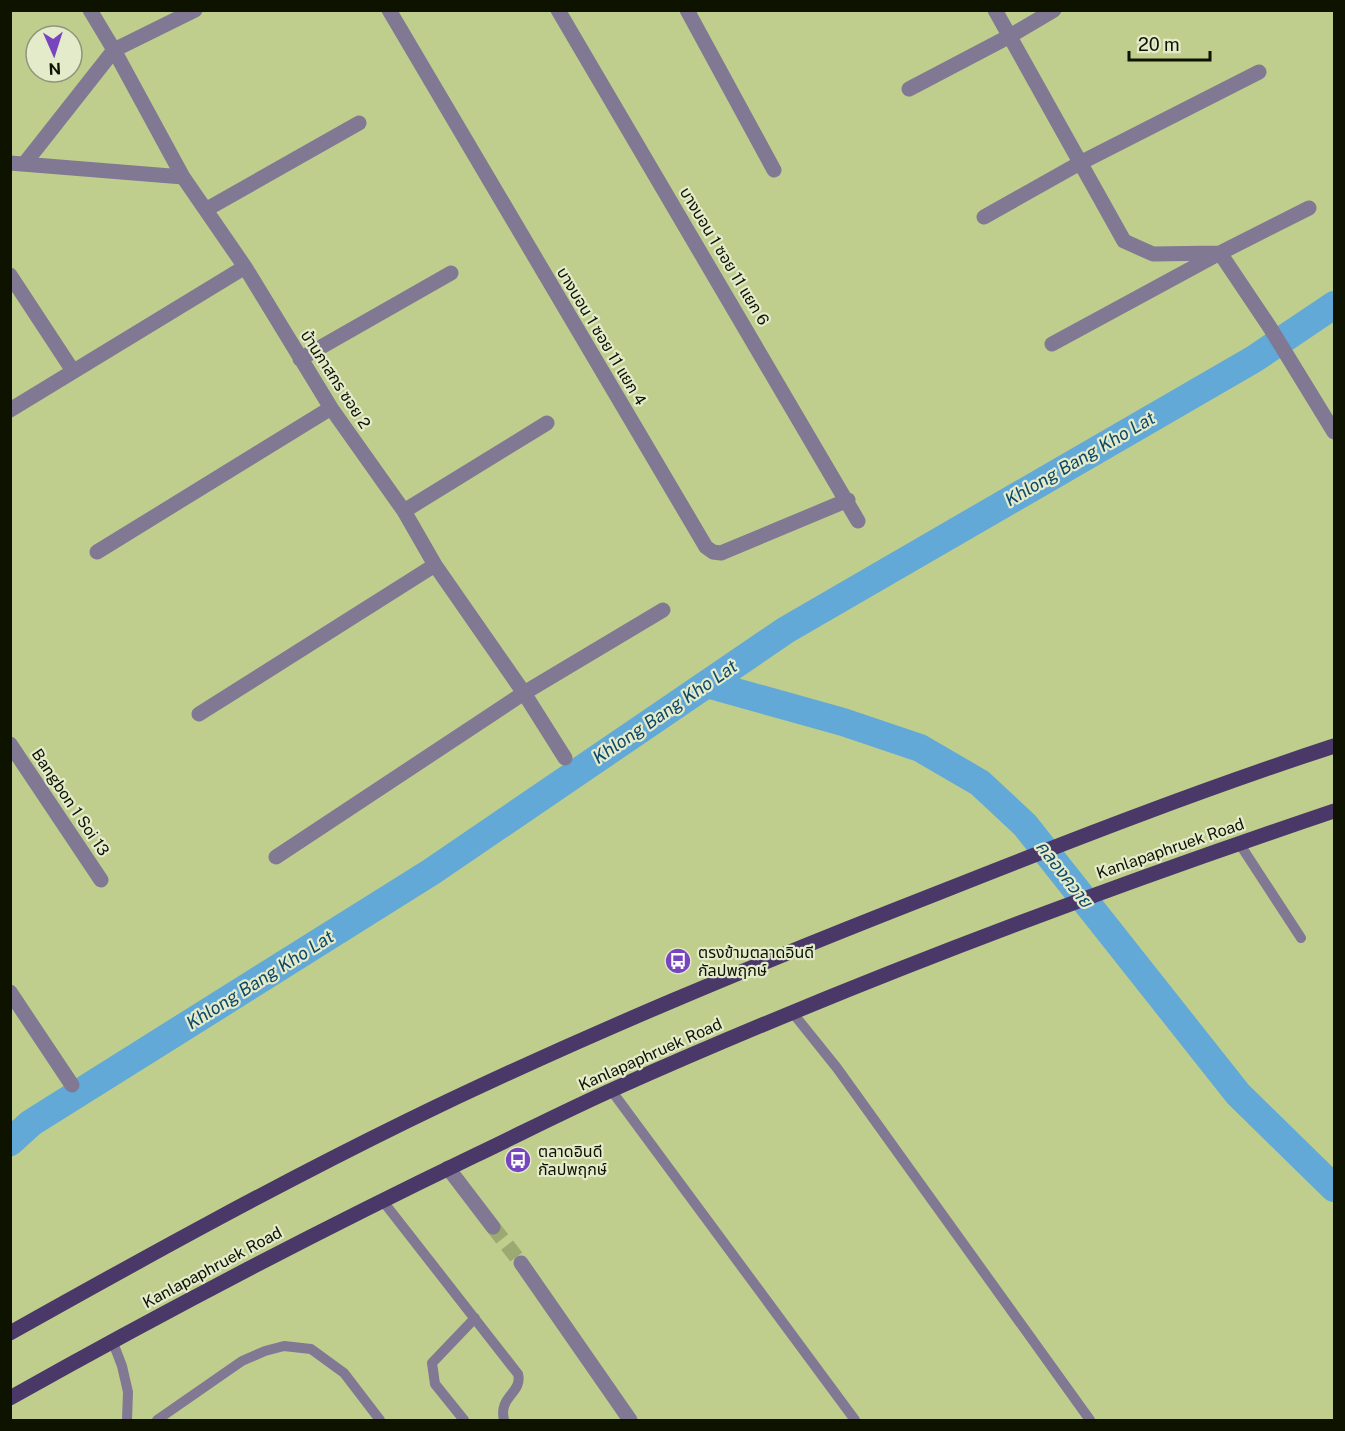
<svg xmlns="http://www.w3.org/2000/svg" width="1345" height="1431" viewBox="0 0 1345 1431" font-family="'Public Sans','Noto Sans Thai',sans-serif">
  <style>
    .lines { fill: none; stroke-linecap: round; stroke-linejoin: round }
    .canal { stroke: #63a9d7; stroke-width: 28 }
    .minor-tunnel { stroke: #9ca971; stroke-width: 15; stroke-dasharray: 15 8; stroke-linecap: butt }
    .service { stroke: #817894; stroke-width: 10 }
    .minor { stroke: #817894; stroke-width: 15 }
    .primary { stroke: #493868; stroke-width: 15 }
    .labels { text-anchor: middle; stroke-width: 4.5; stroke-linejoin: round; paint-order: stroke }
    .street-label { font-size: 16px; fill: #0e1300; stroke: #e3ebcb }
    .poi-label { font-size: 16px; fill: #0e1300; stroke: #e3ebcb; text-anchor: start }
    .water-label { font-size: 18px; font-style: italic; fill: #0f4766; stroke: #e3ebcb }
  </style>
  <rect width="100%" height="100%" fill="#bfce8d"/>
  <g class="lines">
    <path class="canal" d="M707 684 843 722 920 748 980 783 1025 825 1238 1094 1334 1188
      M10 1142 31 1123 431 872 786 630 1254 359 1334 305"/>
    <path class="minor-tunnel" d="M493 1227 521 1263"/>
    <path class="service" d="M1239 843 1301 938
      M792 1012 837 1068 1090 1420
      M611 1090 855 1420
      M382 1200 518 1374C523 1393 498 1396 504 1420
      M112 1340 122 1366 128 1392 127 1420
      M157 1420 242 1361 265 1351 284 1346 311 1349 344 1373 380 1420
      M464 1420 435 1384 432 1363 475 1318"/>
    <path class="minor" d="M90 10 114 50 183 177 245 267 331 408 404 511 435 565 524 693 565 758
      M389 10 706 547 713 552 721 553 848 500
      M558 10 858 521
      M687 10 774 170
      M995 10 1124 241 1153 254 1220 253 1269 326 1334 432
      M909 89 1010 36 1054 10
      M10 163 183 177
      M25 163 114 50 195 10
      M207 209 359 123
      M984 217 1080 163 1259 72
      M10 275 73 371
      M1052 344 1220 253 1309 208
      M300 359 451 273
      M10 410 245 267
      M404 511 547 423
      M97 552 331 408
      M199 714 435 565
      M10 744 101 880
      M276 857 524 693 663 610
      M10 992 72 1085
      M448 1168 493 1227
      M521 1263 630 1420"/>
    <path class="primary" d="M10 1333C142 1259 274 1186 409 1120 582 1036 759 963 938 893 1069 841 1200 790 1334 746
      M10 1398C163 1312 318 1231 476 1155 522 1133 567 1110 614 1089 849 984 1091 893 1334 811"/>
  </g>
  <defs>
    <g id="bus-disc" transform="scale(1.35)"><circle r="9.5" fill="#7745bd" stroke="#e3ebcb"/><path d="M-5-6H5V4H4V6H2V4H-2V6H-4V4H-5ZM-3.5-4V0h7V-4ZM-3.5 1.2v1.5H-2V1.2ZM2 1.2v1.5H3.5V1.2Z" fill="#fff"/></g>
  </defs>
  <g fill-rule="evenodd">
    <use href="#bus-disc" x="678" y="961"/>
    <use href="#bus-disc" x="518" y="1160"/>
  </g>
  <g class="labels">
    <g class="street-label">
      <text transform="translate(725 256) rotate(59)" y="6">บางบอน 1 ซอย 11 แยก 6</text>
      <text transform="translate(602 336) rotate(59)" y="6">บางบอน 1 ซอย 11 แยก 4</text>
      <text transform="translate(336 379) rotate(57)" y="6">บ้านภาสกร ซอย 2</text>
      <text transform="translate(71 802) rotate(56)" y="6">Bangbon 1 Soi 13</text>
      <text transform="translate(1170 848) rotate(-19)" y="6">Kanlapaphruek Road</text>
      <text transform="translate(650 1054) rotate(-24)" y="6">Kanlapaphruek Road</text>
      <text transform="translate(212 1267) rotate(-28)" y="6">Kanlapaphruek Road</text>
    </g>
    <g class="poi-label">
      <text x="698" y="958">ตรงข้ามตลาดอินดี<tspan x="698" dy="18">กัลปพฤกษ์</tspan></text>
      <text x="538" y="1157">ตลาดอินดี<tspan x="538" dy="18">กัลปพฤกษ์</tspan></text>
    </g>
    <g class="water-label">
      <text transform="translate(1080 459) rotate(-30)" y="6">Khlong Bang Kho Lat</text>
      <text transform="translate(665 712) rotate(-34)" y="6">Khlong Bang Kho Lat</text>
      <text transform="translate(1064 874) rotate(52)" y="6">คลองควาย</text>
      <text transform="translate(260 980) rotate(-32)" y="6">Khlong Bang Kho Lat</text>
    </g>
  </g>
  <rect width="1345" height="1431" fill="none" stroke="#0e1300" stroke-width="24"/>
  <g transform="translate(54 54) rotate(177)"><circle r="28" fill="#e3ebcb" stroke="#8e957a" stroke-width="1.5"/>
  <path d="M0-4.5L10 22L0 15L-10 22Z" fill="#7745bd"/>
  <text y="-9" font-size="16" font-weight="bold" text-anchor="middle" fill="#0e1300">N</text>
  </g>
  <path d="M1129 51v9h81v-9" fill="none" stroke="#0e1300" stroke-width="3"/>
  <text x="1138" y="51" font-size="18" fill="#0e1300" stroke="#e3ebcb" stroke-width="4.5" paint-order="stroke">20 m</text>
</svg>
